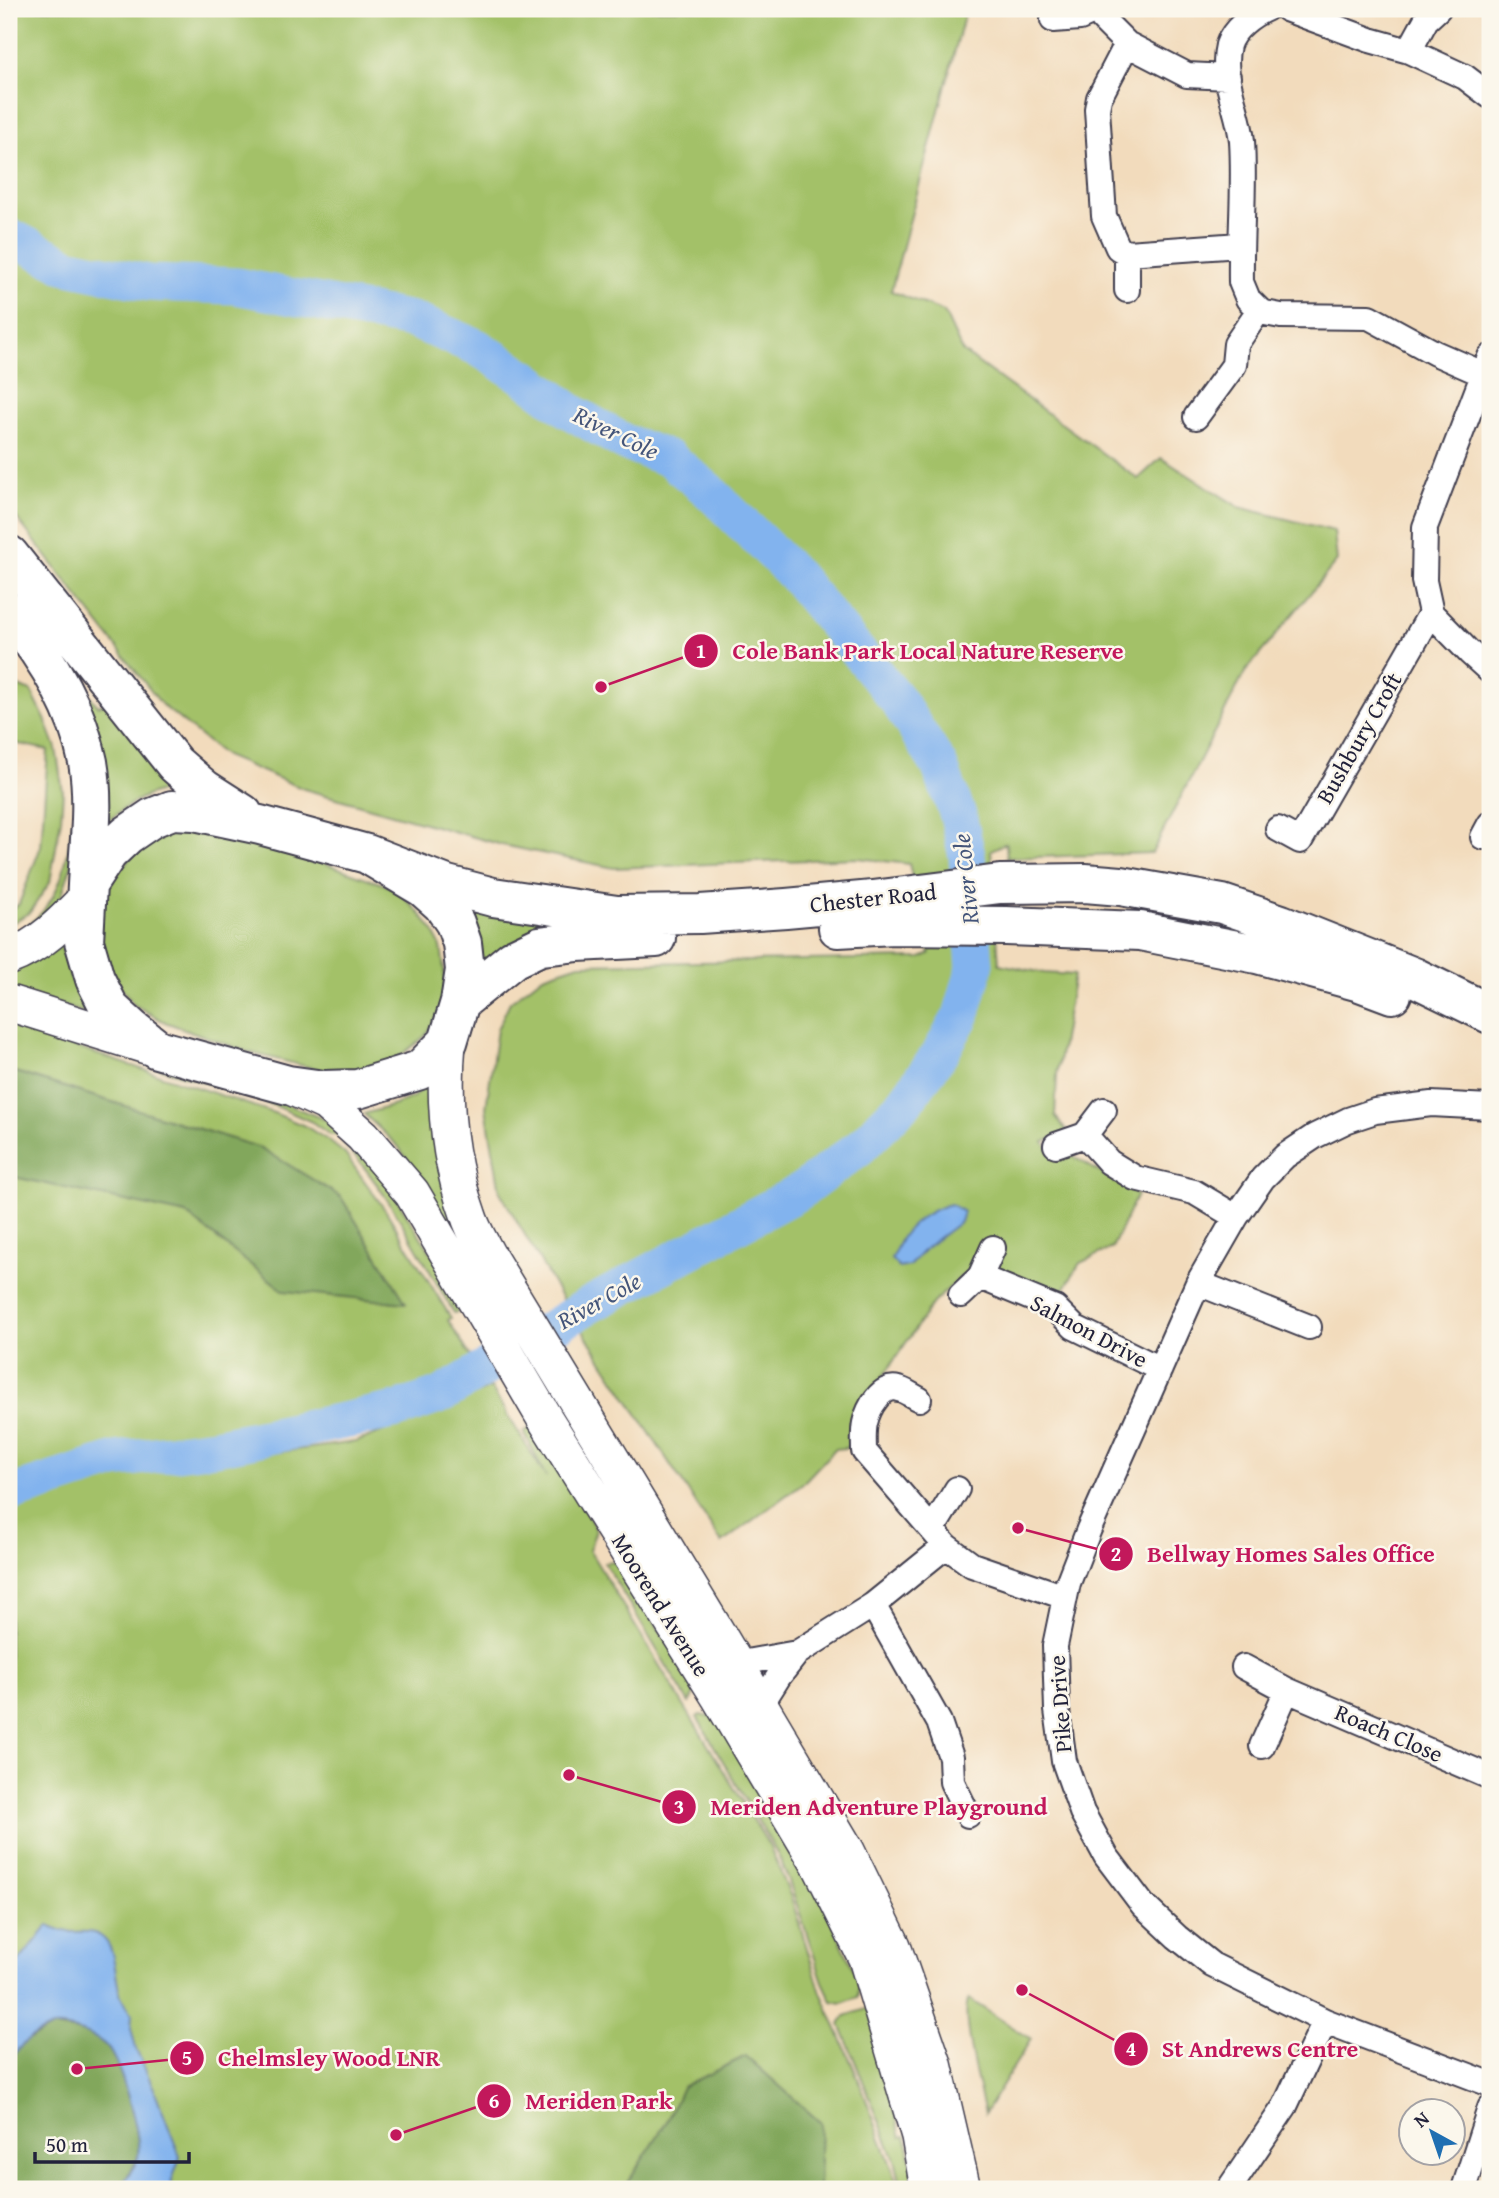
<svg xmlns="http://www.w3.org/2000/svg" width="1499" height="2198" viewBox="0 0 1499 2198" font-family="'Gentium Book Plus',serif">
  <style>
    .green { fill: #a3c168; stroke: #627252; stroke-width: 2 }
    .forest { fill: #82a75c; stroke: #52644c; stroke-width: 2 }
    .water { fill: #82b3ee; stroke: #526a94; stroke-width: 2 }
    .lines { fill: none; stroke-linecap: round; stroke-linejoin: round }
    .river { stroke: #82b3ee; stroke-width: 37 }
    .street-casing { stroke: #413e4e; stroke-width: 28 }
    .secondary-casing { stroke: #413e4e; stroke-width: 38 }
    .highway-casing { stroke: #413e4e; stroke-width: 42 }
    .street { stroke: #fff; stroke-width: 24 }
    .secondary { stroke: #fff; stroke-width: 35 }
    .highway { stroke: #fff; stroke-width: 38 }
    .labels { text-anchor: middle; stroke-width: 5; stroke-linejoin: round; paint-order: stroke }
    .street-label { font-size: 23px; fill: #22223b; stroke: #fbf7ec }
    .water-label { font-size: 24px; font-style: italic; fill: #44557a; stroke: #fbf7ec }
    .leader { fill: none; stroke: #c2185b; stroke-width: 2.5 }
    .callout-dot { fill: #c2185b; stroke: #fbf7ec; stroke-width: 2.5 }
    .mark-label { font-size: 21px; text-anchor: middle; font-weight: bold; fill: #fff }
    .callout-label { font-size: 24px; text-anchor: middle; font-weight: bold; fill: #c2185b; stroke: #fbf7ec; stroke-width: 5; stroke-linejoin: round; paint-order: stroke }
  </style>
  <rect width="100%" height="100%" fill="#fbf7ec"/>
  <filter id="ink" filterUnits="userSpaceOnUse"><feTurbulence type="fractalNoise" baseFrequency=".0143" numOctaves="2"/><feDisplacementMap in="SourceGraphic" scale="14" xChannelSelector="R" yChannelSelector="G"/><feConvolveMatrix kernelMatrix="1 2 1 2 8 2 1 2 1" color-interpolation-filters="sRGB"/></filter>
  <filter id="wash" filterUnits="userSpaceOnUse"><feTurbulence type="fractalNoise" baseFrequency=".00686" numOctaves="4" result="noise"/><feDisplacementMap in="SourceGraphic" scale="28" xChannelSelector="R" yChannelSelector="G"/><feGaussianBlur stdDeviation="1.57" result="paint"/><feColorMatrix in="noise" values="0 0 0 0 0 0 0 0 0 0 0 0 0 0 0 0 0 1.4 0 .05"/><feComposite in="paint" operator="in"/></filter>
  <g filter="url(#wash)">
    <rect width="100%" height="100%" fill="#f2dbbc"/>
    <path class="green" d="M9 9H966L891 291 944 312 962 351 1138 479 1161 458 1239 507 1334 531 1337 561 1245 672 1152 853 1007 858 1006 843 991 850 999 964 1044 973 1074 975 1057 1074 1055 1116 1068 1132 1044 1142 1051 1153H1068L1137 1195 1112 1248 1080 1263 1060 1296 973 1266 933 1303 861 1409 854 1447 835 1449 804 1482 722 1543 565 1304 500 1192 486 1108 497 1029 510 1002 543 976 579 964 921 958 930 954 909 864 857 858 614 868 502 845 304 789 225 756 162 705 9 508Z
      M68 669 98 706 107 703 183 786C146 793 132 800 104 825Z
      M9 683 31 691 45 719 56 748 63 792 61 819 50 882 30 912 9 925V911L19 904 41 846 48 750 9 742Z
      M73 818 75 854 62 894 47 916 9 943V936C16 932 25 927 32 922 63 896 68 856 73 818Z
      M197 825 302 855 397 889 421 915 435 933 442 953 445 979 442 1007 425 1036 399 1057 371 1071 336 1074 248 1052 165 1022 134 1005 112 975 100 937V911L109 884 141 844 174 829Z
      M467 907 608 919 481 968C484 942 477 930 467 907Z
      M60 940C67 973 73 987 91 1015L9 988V970Z
      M9 1019 291 1106 326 1120 348 1135H330L312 1122 278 1107Z
      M9 1025 274 1113 305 1126 329 1141 345 1154 386 1211 451 1318 448 1320 474 1362 398 1399 337 1408 209 1435 118 1450 46 1467 9 1481Z
      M438 1075 490 1288 398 1146 364 1114 395 1105 413 1097Z
      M343 1143H357L368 1154 467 1309 454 1313C420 1256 389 1191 343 1143Z
      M491 1388 546 1477 524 1432 537 1423 596 1530 589 1550 770 1847 791 1897 820 1990 857 2076 900 2189H9V1993L15 1966 9 1969V1507L32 1496 91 1481 217 1460 356 1442Z
      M614 1561 694 1682V1694L689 1703 604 1562Z
      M700 1715 718 1719 817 1888 859 1982 858 1997 842 2003 832 2001 823 1982 789 1881 778 1855 697 1717Z
      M969 1999 1031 2039 985 2113C980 2093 959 2013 969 1999Z
      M869 2008 901 2137 906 2136 917 2189H902L895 2160 840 2024 845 2016Z"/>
    <path class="forest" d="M9 1070 261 1148 341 1197 406 1303 284 1291 186 1214 9 1176Z
      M52 2027C71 2030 93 2031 107 2047 120 2061 142 2137 138 2156 136 2167 124 2180 119 2189H12L9 2157V2062L18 2046Z
      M746 2056 821 2123 819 2189H623L666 2123 682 2087Z"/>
    <path class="water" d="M951 1204 963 1212 960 1222 928 1246 909 1266 899 1268 891 1259C895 1252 899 1241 904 1234 915 1220 934 1208 951 1204Z
      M49 1925C54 1927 59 1930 64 1931 77 1934 91 1928 102 1937 122 1953 109 1991 132 2014L131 2028 136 2049 154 2089 180 2157 169 2189H119C124 2181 137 2165 138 2157 142 2137 121 2065 108 2048 99 2036 64 2023 49 2028 32 2035 18 2046 9 2062V1969L15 1966Z"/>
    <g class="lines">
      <path class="river" d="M9 236 67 266 149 283 236 286 412 320 477 347 524 377 570 411 624 442 670 459 708 490 794 574 898 701 939 765 958 815 967 856 975 967 961 1016 939 1055 904 1103 860 1147 801 1191 586 1307 441 1395 397 1410 215 1447 115 1460 9 1494"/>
    </g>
  </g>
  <g filter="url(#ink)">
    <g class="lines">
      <g class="street-casing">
        <path id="street" d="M1097 9 1103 20 1127 44 1187 75 1228 77
          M1266 9C1252 15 1233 29 1228 45 1220 77 1239 110 1242 141 1245 188 1240 236 1241 282L1248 299 1259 310 1265 313 1281 316 1369 317 1435 353 1483 374
          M1286 9 1370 40 1409 51 1465 77 1490 96
          M1053 20 1080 18 1098 10
          M1127 44 1099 98 1097 109 1104 216 1118 248 1127 253 1240 245
          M1409 51 1426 20 1438 9
          M1127 290V253
          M1490 357 1425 527 1424 581 1431 613 1469 652 1490 671
          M1196 417 1234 365 1236 344 1259 310
          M1278 829 1300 841 1431 613
          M1483 837 1490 824
          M1490 1107 1431 1104 1375 1111 1348 1120 1315 1136 1285 1156 1263 1178 1236 1217 1198 1283 1089 1529 1068 1583 1055 1646 1057 1710 1064 1761 1082 1812 1106 1856 1143 1905 1177 1937 1212 1965 1325 2021 1490 2084
          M1085 1135 1109 1162 1135 1178 1194 1192 1236 1217
          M1056 1145 1085 1135 1104 1110
          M980 1277 1055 1308 1074 1327 1160 1369
          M1198 1283 1309 1327
          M961 1295 980 1277 993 1248
          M919 1399C912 1396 905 1390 898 1389 881 1384 868 1409 865 1423 863 1432 864 1442 864 1451L946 1546 972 1565 1065 1597
          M932 1530 957 1489
          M873 1605 939 1722 951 1757 952 1782 968 1815
          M735 1664 797 1653
          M1244 1667 1287 1690 1490 1777
          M760 1706 779 1676 797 1653 873 1605 946 1546
          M1262 1746 1287 1690
          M1229 2189 1285 2106 1325 2021
          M1464 2189 1490 2108"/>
      </g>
      <g class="secondary-casing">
        <path id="secondary" d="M9 957C40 946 63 922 86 898
          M9 1003 153 1048
          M448 1042C443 1100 448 1159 468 1214 472 1228 480 1241 487 1254L718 1634 847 1851 893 1946 934 2064 963 2189
          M293 1088 326 1103 363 1136 412 1193 545 1419 719 1697 821 1868 866 1958 919 2136 928 2189"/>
      </g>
      <g class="highway-casing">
        <path id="highway" d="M9 555 175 764 204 789 243 814
          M9 612C45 655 77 706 88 762 95 802 89 845 87 885
          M172 810 194 811 260 825 367 854 424 888 442 904 455 923 462 943 465 970 460 1002 448 1042 420 1070 358 1089 324 1090 288 1085 157 1049 133 1030 110 1009 95 979 84 941 87 885 108 853 127 835 152 818Z
          M367 854 447 885 493 897 617 915 700 914 786 908 873 900 1000 884 1085 883 1121 886 1222 904 1281 924 1414 977 1490 1014
          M838 928 894 925 1006 926 1140 931 1257 954 1360 982 1392 994
          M460 1002 513 959 540 946 577 942 656 938"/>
      </g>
      <use href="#street" class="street"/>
      <use href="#secondary" class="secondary"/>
      <use href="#highway" class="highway"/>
    </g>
  </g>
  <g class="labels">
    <g class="street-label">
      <text transform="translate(1359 738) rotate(-60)" y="8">Bushbury Croft</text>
      <text transform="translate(873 898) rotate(-6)" y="8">Chester Road</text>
      <text transform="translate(1089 1331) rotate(28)" y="8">Salmon Drive</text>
      <text transform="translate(661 1605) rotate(58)" y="8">Moorend Avenue</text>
      <text transform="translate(1060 1704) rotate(-94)" y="8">Pike Drive</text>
      <text transform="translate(1389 1733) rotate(23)" y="8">Roach Close</text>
    </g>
    <g class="water-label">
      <text transform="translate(616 433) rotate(26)" y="8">River Cole</text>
      <text transform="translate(966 879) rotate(-96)" y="8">River Cole</text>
      <text transform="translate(599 1301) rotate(-29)" y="8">River Cole</text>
    </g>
  </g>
  <path class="leader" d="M601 687L701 651M1018 1528L1116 1554M569 1775L679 1807M1022 1990L1131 2049M77 2069L187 2058M396 2135L494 2101"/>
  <g class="callout-dot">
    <circle cx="601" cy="687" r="7"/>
    <circle cx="1018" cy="1528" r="7"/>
    <circle cx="569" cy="1775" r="7"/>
    <circle cx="1022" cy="1990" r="7"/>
    <circle cx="77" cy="2069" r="7"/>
    <circle cx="396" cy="2135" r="7"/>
    <circle cx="701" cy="651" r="18"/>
    <circle cx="1116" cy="1554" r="18"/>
    <circle cx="679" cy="1807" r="18"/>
    <circle cx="1131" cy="2049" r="18"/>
    <circle cx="187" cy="2058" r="18"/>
    <circle cx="494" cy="2101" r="18"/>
  </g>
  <g class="mark-label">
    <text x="701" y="658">1</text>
    <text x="1116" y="1561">2</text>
    <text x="679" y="1814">3</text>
    <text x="1131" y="2056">4</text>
    <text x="187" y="2065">5</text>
    <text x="494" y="2108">6</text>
  </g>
  <g class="callout-label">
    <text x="928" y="659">Cole Bank Park Local Nature Reserve</text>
    <text x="1291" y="1562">Bellway Homes Sales Office</text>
    <text x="879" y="1815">Meriden Adventure Playground</text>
    <text x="1260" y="2057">St Andrews Centre</text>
    <text x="329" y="2066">Chelmsley Wood LNR</text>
    <text x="599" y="2109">Meriden Park</text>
  </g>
  <rect width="1499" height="2198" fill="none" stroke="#fbf7ec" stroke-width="35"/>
  <g transform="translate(1432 2132) rotate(320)"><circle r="33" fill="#fbf7ec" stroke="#a4a2a5" stroke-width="2"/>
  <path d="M0-5L12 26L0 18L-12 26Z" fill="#1f6fb2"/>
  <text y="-10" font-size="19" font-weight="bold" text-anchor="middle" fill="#22223b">N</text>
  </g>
  <path d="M35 2152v10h154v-10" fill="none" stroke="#22223b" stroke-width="3.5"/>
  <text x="46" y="2152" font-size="21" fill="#22223b" stroke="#fbf7ec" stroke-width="5" paint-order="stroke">50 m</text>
</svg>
